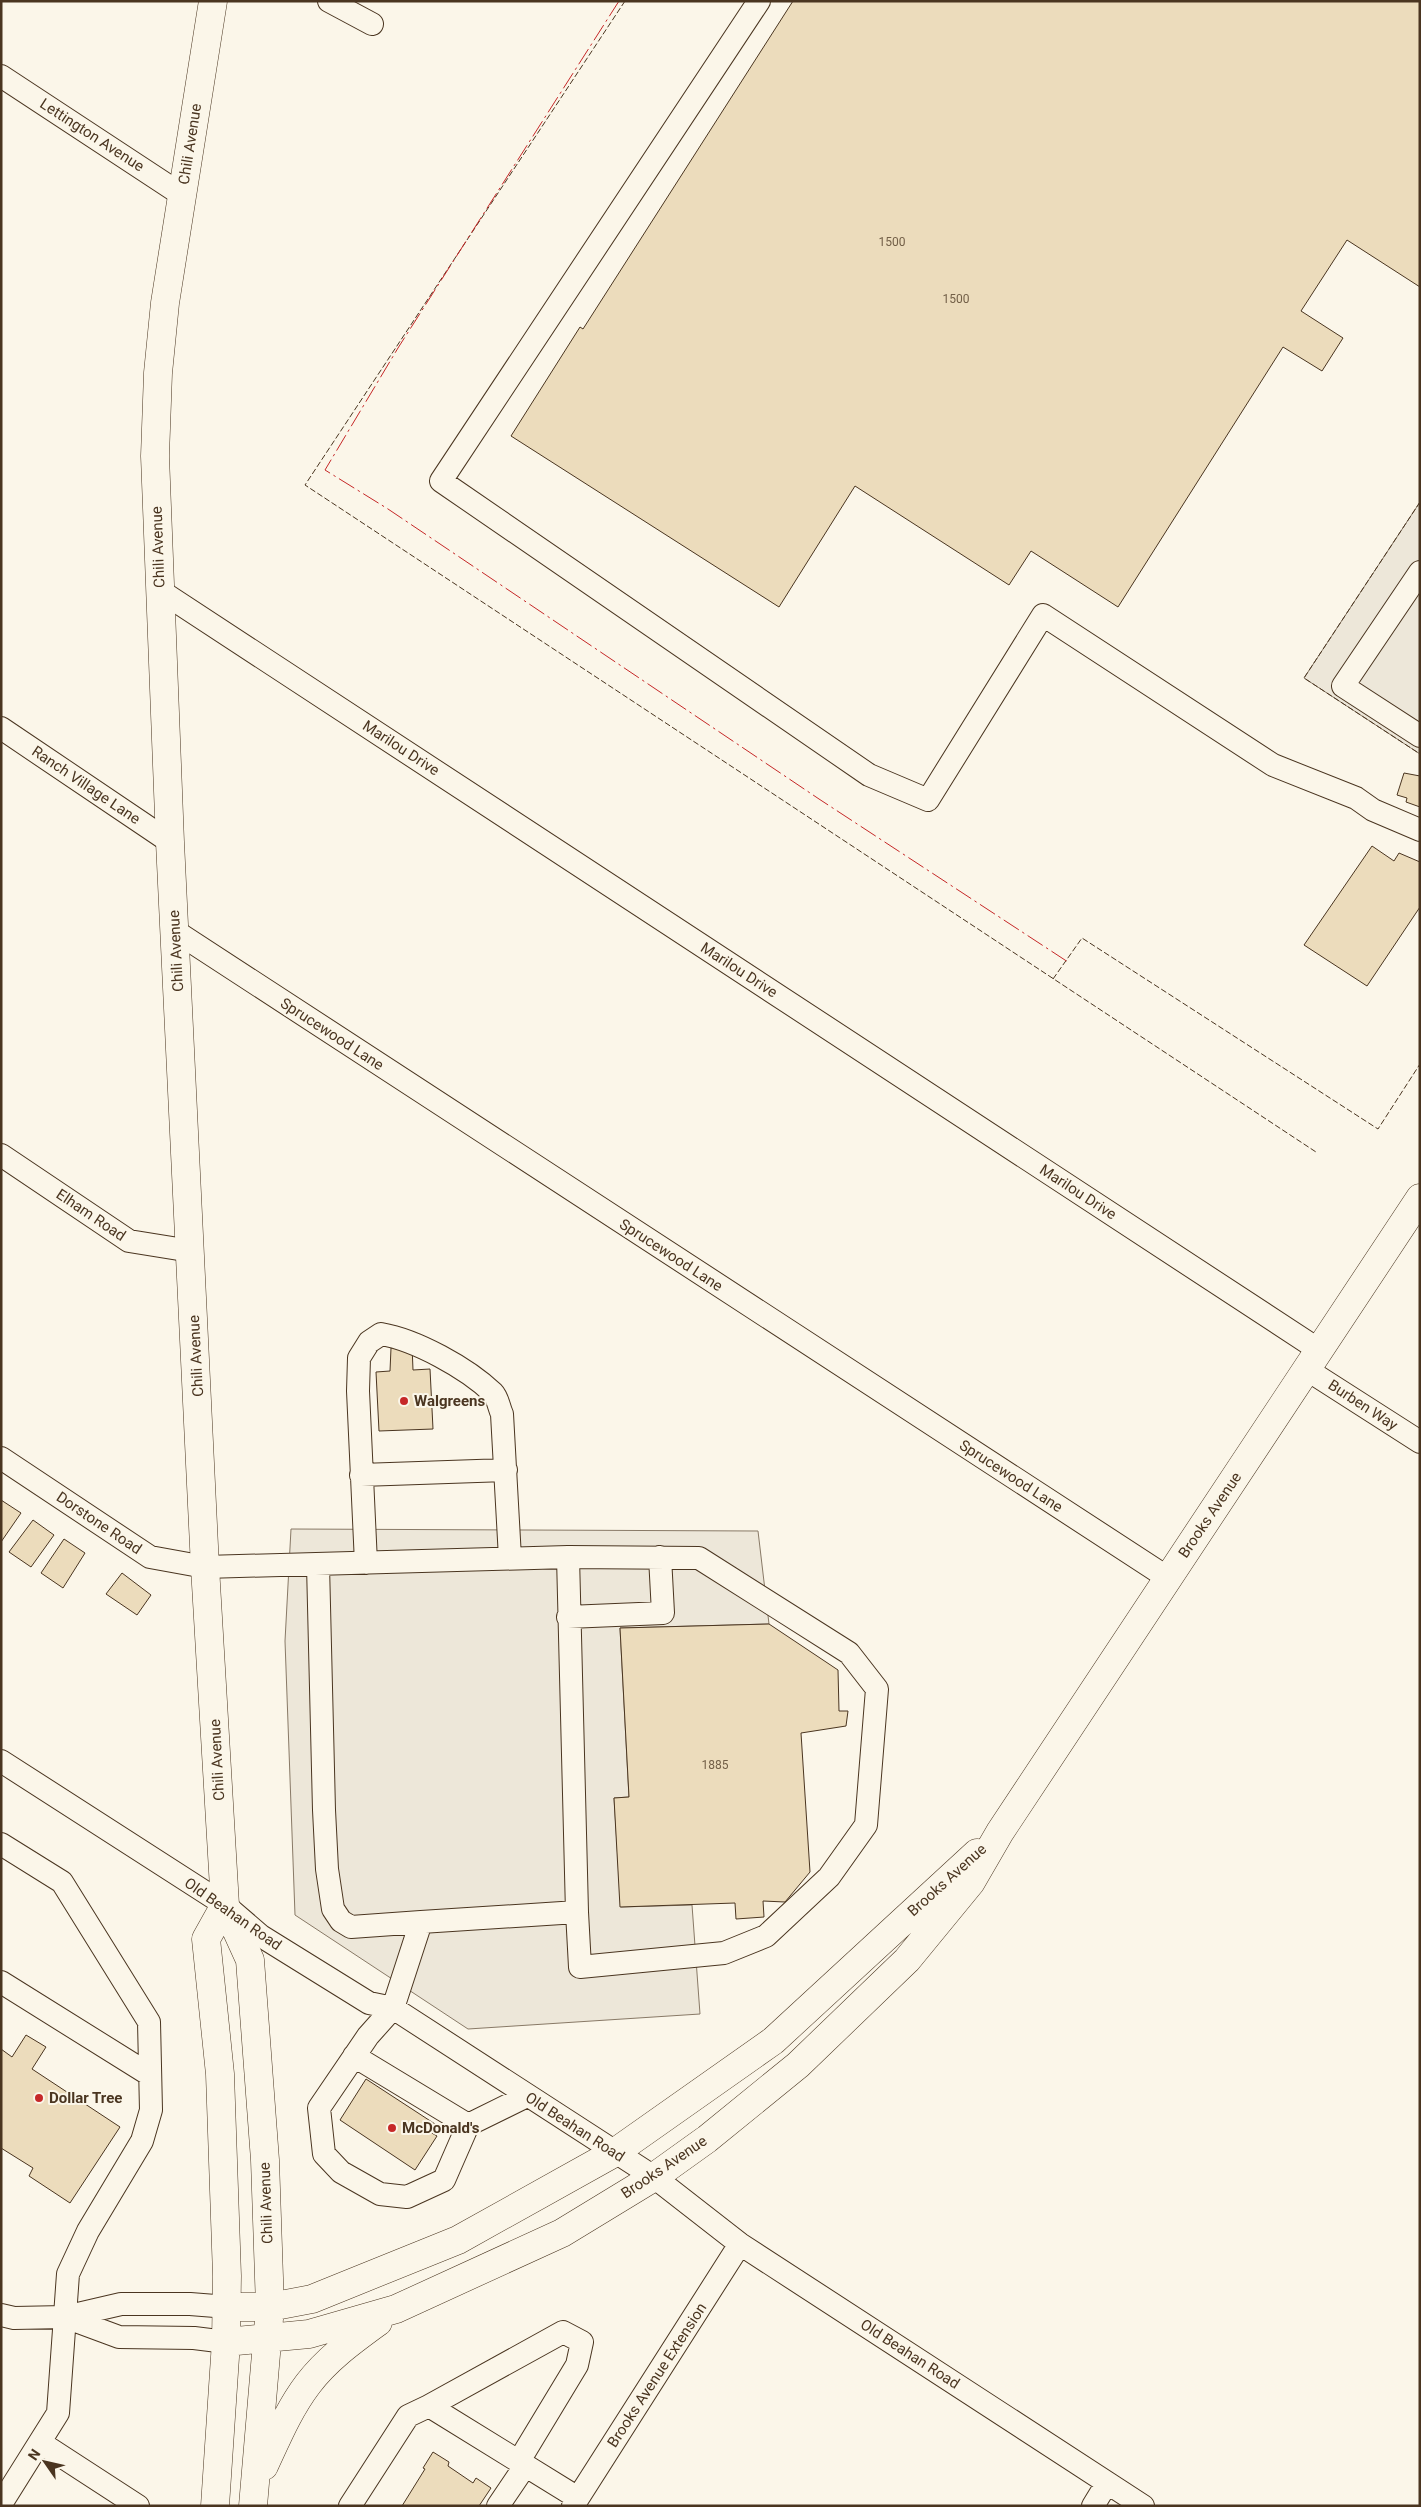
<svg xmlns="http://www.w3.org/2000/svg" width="1421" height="2507" viewBox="0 0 1421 2507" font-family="Roboto,sans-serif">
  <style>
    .parking { fill: #ede7d9; stroke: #887966 }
    .building { fill: #ecdcbc; stroke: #4a3520 }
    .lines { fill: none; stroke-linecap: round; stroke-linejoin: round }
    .minor-casing { stroke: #4a3520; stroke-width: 24 }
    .major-casing { stroke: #4a3520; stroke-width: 29 }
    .minor { stroke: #fbf6e9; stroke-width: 22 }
    .major { stroke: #fbf6e9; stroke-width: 28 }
    .fence { stroke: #4a3520; stroke-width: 1; stroke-dasharray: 6 2.5; stroke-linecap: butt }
    .power { stroke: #c62828; stroke-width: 1; stroke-dasharray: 18 4 2.5 4; stroke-linecap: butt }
    .poi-dot { fill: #c62828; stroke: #fbf6e9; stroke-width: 2 }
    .labels { text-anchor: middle; stroke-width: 4; stroke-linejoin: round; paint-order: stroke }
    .number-label { font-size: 12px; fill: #725f47 }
    .street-label { font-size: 15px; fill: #4a3520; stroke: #fbf6e9 }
    .poi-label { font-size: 15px; font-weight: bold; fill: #4a3520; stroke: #fbf6e9; text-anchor: start }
  </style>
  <rect width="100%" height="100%" fill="#fbf6e9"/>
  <path class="parking" d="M1420 502V754L1304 678Z
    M291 1529 758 1531 769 1624 620 1628 629 1797 614 1798 621 1907 692 1905 700 2014 468 2029 295 1915 285 1641Z"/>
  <path class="building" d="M793 1H1420V287L1347 240 1301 311 1343 338 1322 371 1283 347 1118 607 1031 551 1009 585 855 486 779 607 511 436 580 327 583 329Z
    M1404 773 1420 776V807L1406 802 1407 798 1397 795Z
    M1372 846 1394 861 1399 853 1420 862V907L1367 986 1304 945Z
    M412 1345 413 1370 430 1369 433 1429 379 1431 376 1372 390 1371 391 1348Z
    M1 1500 21 1513 1 1542Z
    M33 1520 54 1535 31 1567 9 1552Z
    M64 1539 85 1553 63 1588 41 1573Z
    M122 1573 151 1595 137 1615 106 1594Z
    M769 1624 838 1670 839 1711H848L846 1726 801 1733 810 1872 785 1902 763 1901 764 1917 736 1919 735 1903 620 1907 614 1798 629 1797 620 1628Z
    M26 2035 46 2047 32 2069 120 2127 70 2203 29 2176 33 2168 1 2148V2049L12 2057Z
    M366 2079 435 2124 430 2132 437 2136 415 2170 340 2120Z
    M433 2452 449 2462 448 2466 473 2483 476 2478 491 2488 479 2506H402L425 2469 423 2468Z"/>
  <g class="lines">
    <g class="minor-casing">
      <path id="minor" d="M329 1 372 24
        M759 1 441 481 869 775 928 800 1043 615 1273 765 1356 798 1373 810 1420 830
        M1 76 182 195
        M1420 572 1343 686 1420 736
        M159 590 1319 1350
        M1 728 170 842
        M175 931 1168 1578
        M1 1155 129 1241 191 1251
        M1306 1369 1420 1442
        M1 1458 150 1557 205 1567 568 1557 577 1912 421 1922 393 2008 368 2036 319 2108 324 2154 341 2172 380 2194 407 2197 444 2180 468 2125 527 2096
        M361 1475 506 1470
        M568 1557 699 1558 849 1653 877 1689 866 1825 829 1877 766 1936 724 1953 580 1967 577 1912
        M366 1563 358 1391 359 1358 369 1342 381 1334C416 1340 467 1368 493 1393 498 1398 499 1408 502 1414L510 1558
        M318 1565 324 1810 327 1869 333 1909 341 1921 351 1927 421 1922
        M568 1617 663 1613 660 1557
        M1 1761 225 1905 261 1936 369 2003 393 2008 654 2177 740 2244 1143 2506
        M1 1844 62 1882 149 2022 151 2110 142 2141 88 2231 68 2274 58 2413 1 2504
        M1 1982 150 2075
        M354 2056 468 2125
        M1 2315 14 2318 65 2317 121 2304H190L228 2307
        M65 2317 119 2337 194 2338 226 2342
        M429 2406 563 2332 582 2342 577 2365 519 2461
        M41 2443 138 2506
        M350 2506 408 2416 429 2406 578 2498
        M498 2506 525 2466
        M573 2506 740 2244
        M1093 2506 1107 2483"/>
    </g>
    <g class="major-casing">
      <path id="major" d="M213 1 165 303 158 373 155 456 170 842 205 1567 225 1905 250 1960 265 2160 270 2307 253 2506
        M228 2307H270L312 2299 354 2282 458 2240 614 2153 773 2041 977 1853
        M226 2342 309 2334 396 2309 562 2233 654 2177 707 2139 798 2065 907 1960 971 1882 1000 1832 1420 1198
        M264 2466C277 2438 289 2409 308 2384 327 2359 352 2341 378 2322
        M215 2506 226 2342 227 2276 220 2074 206 1939 225 1905"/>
    </g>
    <use href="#minor" class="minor"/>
    <use href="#major" class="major"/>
    <path class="fence" d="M625 1 305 485 1316 1152
      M1420 502 1304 678 1420 754
      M1053 979 1082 938 1378 1129 1420 1064"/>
    <path class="power" d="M619 1 398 348 325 470 388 509 819 799 1068 962"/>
  </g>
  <g class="poi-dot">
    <circle cx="404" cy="1401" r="5"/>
    <circle cx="39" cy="2098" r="5"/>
    <circle cx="392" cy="2128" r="5"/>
  </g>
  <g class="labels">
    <g class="number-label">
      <text x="892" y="246">1500</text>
      <text x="956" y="303">1500</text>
      <text x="715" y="1769">1885</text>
    </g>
    <g class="street-label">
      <text transform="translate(92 135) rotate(33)" y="5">Lettington Avenue</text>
      <text transform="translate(190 144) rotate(-81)" y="5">Chili Avenue</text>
      <text transform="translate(158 547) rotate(-92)" y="5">Chili Avenue</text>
      <text transform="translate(401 748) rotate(33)" y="5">Marilou Drive</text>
      <text transform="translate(86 785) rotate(34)" y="5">Ranch Village Lane</text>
      <text transform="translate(176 951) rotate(-93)" y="5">Chili Avenue</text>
      <text transform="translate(739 970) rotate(33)" y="5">Marilou Drive</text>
      <text transform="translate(332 1034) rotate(33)" y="5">Sprucewood Lane</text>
      <text transform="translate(1078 1192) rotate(33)" y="5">Marilou Drive</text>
      <text transform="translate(91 1215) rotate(34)" y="5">Elham Road</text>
      <text transform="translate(671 1255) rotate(33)" y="5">Sprucewood Lane</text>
      <text transform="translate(196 1356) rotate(-93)" y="5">Chili Avenue</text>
      <text transform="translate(1363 1405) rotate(33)" y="5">Burben Way</text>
      <text transform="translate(1011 1476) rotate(33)" y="5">Sprucewood Lane</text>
      <text transform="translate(1210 1515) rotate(-56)" y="5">Brooks Avenue</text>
      <text transform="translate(99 1523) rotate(34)" y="5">Dorstone Road</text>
      <text transform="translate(217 1760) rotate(-93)" y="5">Chili Avenue</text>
      <text transform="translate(947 1880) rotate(-42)" y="5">Brooks Avenue</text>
      <text transform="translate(233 1914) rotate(35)" y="5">Old Beahan Road</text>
      <text transform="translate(575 2127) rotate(33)" y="5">Old Beahan Road</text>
      <text transform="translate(664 2167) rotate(-34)" y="5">Brooks Avenue</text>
      <text transform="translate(266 2203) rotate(-92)" y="5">Chili Avenue</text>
      <text transform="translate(910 2354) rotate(33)" y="5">Old Beahan Road</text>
      <text transform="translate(657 2375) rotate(-57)" y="5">Brooks Avenue Extension</text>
    </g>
    <g class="poi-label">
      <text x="414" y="1406">Walgreens</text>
      <text x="49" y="2103">Dollar Tree</text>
      <text x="402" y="2133">McDonald's</text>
    </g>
  </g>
  <rect width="1421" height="2507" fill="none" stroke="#4a3520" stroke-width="5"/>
  <g transform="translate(45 2462) rotate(304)" stroke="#fbf6e9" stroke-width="4" paint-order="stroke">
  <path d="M0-4L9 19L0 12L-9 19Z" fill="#4a3520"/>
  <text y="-8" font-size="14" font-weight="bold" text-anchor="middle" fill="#4a3520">N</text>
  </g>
</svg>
